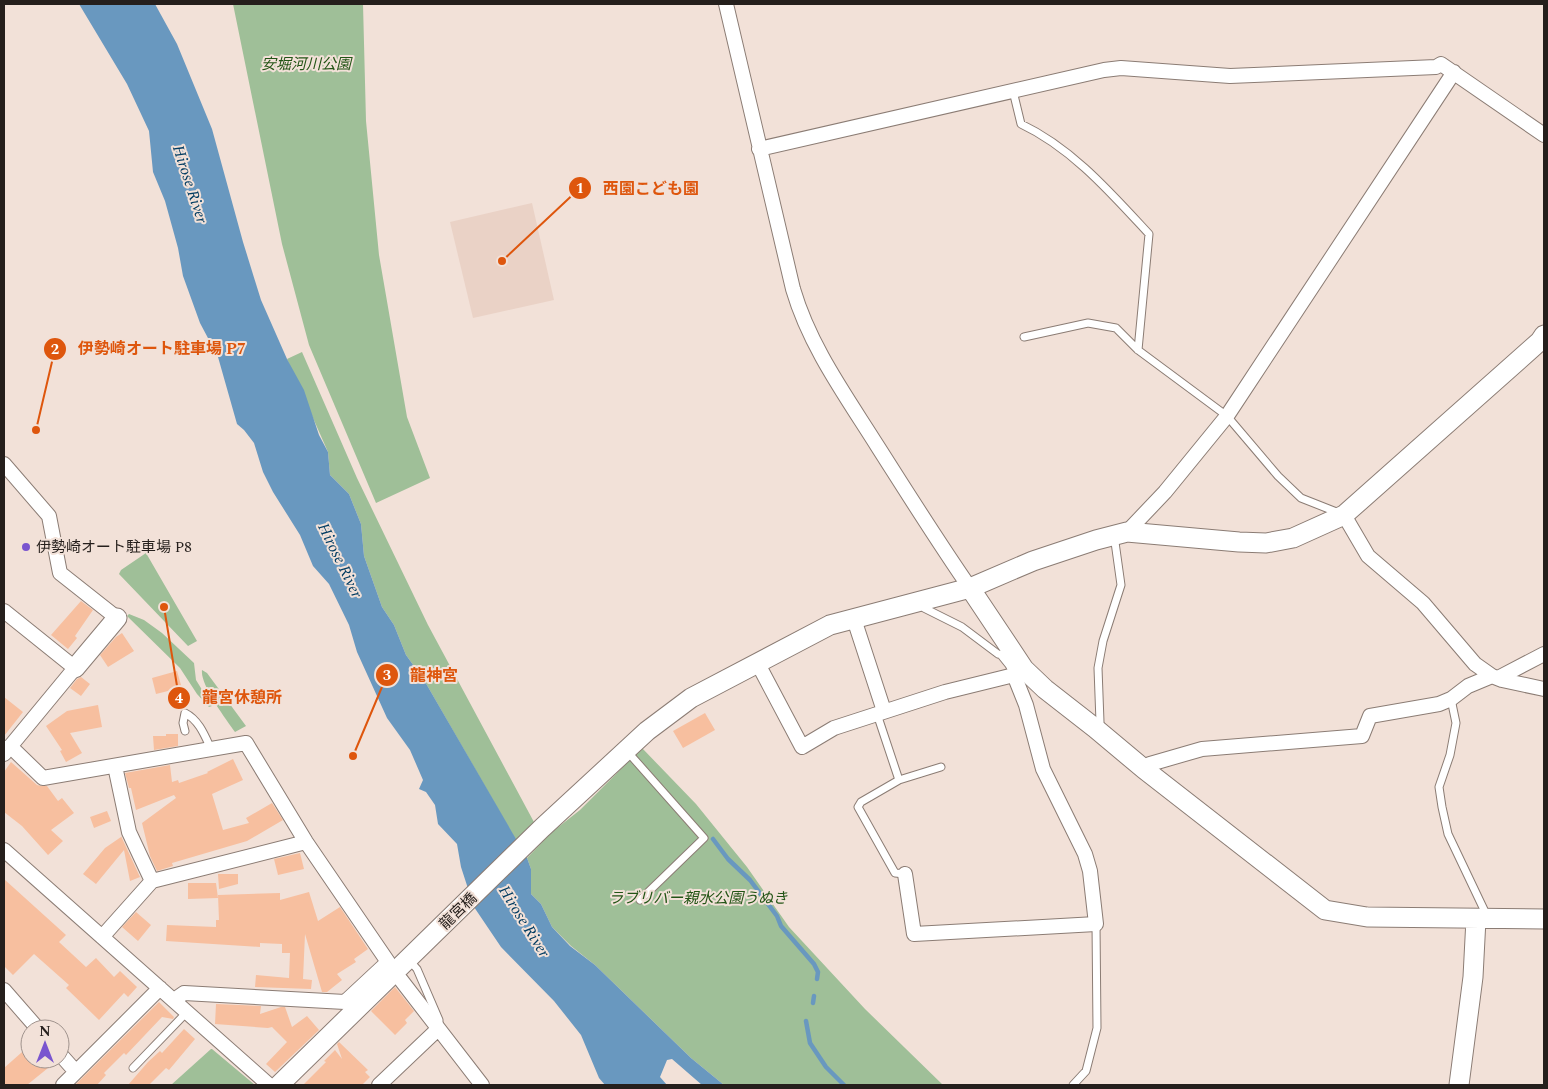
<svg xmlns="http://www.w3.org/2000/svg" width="1548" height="1089" viewBox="0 0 1548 1089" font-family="Spectral,'Noto Sans JP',serif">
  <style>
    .built { fill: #ead2c6 }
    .green { fill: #9fbf98 }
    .water { fill: #6998bf }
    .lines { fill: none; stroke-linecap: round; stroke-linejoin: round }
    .stream { stroke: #6998bf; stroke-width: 4.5 }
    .building { fill: #f7bf9f }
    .lane-casing { stroke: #8b7c74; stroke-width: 9 }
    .street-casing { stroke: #8b7c74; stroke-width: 16 }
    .secondary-casing { stroke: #8b7c74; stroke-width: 21 }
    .lane { stroke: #fff; stroke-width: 7 }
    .street { stroke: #fff; stroke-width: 14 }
    .secondary { stroke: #fff; stroke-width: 19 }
    .poi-dot { fill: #7a55cf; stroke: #f2e1d8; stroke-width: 2 }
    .labels { text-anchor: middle; stroke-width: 4; stroke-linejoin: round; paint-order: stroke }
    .park-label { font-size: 15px; font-style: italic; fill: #225415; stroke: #f2e1d8 }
    .poi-label { font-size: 15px; fill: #251f1c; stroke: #f2e1d8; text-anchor: start }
    .street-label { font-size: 15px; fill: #251f1c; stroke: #f2e1d8 }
    .water-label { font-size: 16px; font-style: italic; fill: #003b61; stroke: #f2e1d8 }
    .leader { fill: none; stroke: #de560d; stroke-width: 2 }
    .callout-dot { fill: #de560d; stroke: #f2e1d8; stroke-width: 2 }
    .mark-label { font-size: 15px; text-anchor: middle; font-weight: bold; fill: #fff }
    .callout-label { font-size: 16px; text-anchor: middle; font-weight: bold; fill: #de560d; stroke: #f2e1d8; stroke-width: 4; stroke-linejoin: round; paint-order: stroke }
  </style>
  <rect width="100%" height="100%" fill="#f2e1d8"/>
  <path class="built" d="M532 203 554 300 473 318 450 222Z"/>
  <path class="green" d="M233 4H363L366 121 379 255 407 417 430 478 376 503 309 345 282 244Z
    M302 352 357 478 428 625 535 824 517 842 424 680 406 655 394 625 382 607 364 556 361 524 349 494 330 475 328 452 287 359Z
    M146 553 197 641 188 646 119 574 121 570Z
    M129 614 144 620 162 633 194 663 196 680 212 706 209 707 197 694 180 668 127 616Z
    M202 670 207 673 246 726 235 732C226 719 200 685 202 670Z
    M642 748 696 804 747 867 789 927 865 1009 943 1085H724L691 1058 595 965 571 946 552 927 541 904 531 894V869L527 858 552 832 580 810Z
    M211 1049H212L255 1085H171Z"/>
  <path class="water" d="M79 4H155L177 44 212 129 243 242 261 300 287 359 304 390 319 435 328 452 330 475 349 494 361 524 364 556 382 607 394 625 406 655 424 680 527 858 531 869V894L541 904 552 927 570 946 595 965 691 1058 724 1085H702L672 1059 667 1060 660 1077 667 1085H605L599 1078 581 1035 554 1001 501 947 474 907 461 867 457 844 438 824 435 805 426 792 419 789 423 780 410 750 387 718 357 652 349 625 329 584 313 566 300 535 273 492 263 472 254 443 244 430 237 424 218 357 200 323 183 276 178 248 165 201 153 172 149 131 127 84Z"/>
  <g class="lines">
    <path class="stream" d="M713 839 728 859 750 880 777 916 781 926 814 964 818 972 817 979
      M813 1003 814 996
      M806 1021 810 1043 826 1067 844 1085"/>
  </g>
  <path class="building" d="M81 601 93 610 75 636 77 638 68 649 51 635Z
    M122 633 134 651 108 667 100 655 116 637Z
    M177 671 183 692 169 696 168 691 156 694 152 678Z
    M81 677 90 684 81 696 70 688 77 679Z
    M4 697 23 712 4 736Z
    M98 705 102 727 70 733 82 753 66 762 60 751 62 750 46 726 67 711Z
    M705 713 715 730 683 748 673 731Z
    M166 734H178V746L154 750 153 736H166Z
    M233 759 243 780 212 794 223 830 249 823 246 818 272 803 283 820 247 841 172 863 173 866 157 871 150 856 142 823 176 798 174 795 136 810 131 788H129L125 773 170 765 172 782 178 780 179 783 208 773 207 772Z
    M11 762 37 785 41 786H47L58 801 62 798 74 813 51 830 63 841 48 855 22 826 4 812V772Z
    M107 811 111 821 94 828 90 817Z
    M121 836 140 877 130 881 124 850 96 884 83 874 105 848 121 837Z
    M300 853 304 869 278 875 274 859Z
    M218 874H238V884L219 889Z
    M4 879 66 935 59 942 86 967 96 958 114 977 120 971 137 987 128 997 124 993 99 1020 66 988 69 985 34 954 13 975 4 966Z
    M188 883H216L218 898 188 899Z
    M309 892 318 921 340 907 368 949 354 959 356 962 337 974 342 980 327 992H322L305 934 303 979 312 980 311 989 255 987 256 975 289 978 290 953H282V944L260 943V947L166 941 167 925 216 927V920H219L218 895 280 893V900Z
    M136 912 151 925 138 941 122 927Z
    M395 987 414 1011 405 1020 407 1023 395 1035 371 1011Z
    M159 1002 174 1017 173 1019 162 1017 126 1055 124 1053 104 1073 106 1075 97 1085H75Z
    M216 1004 261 1006 260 1014 281 1007H285L292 1027 307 1016 319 1030 275 1072 266 1064 287 1042 272 1027 268 1028 215 1024Z
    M184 1029 195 1039 169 1070 166 1068 149 1085H128L148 1062 160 1051 162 1053Z
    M339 1042 368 1070 365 1072 370 1077 362 1085H303L326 1062 324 1061 335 1050 342 1059 337 1044Z
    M30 1045V1059H40L48 1068 27 1085H4V1068Z"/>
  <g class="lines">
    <g class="lane-casing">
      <path id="lane" d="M1013 91 1021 124C1072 148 1111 193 1149 234L1138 350
        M1024 337 1088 323 1116 328 1138 350 1227 416 1278 476 1301 498 1339 513
        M922 603 924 608 962 627 998 654 1012 657
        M1001 655 1009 665 1014 675
        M1451 699 1456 723 1450 755 1439 787 1442 807 1448 834 1487 916
        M877 714 899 780
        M1096 727 1100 722 1098 668 1103 641 1121 585 1114 535
        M185 731 183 723 185 713C199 720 205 736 211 749
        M626 750 704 838 640 900
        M905 874 895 873 858 807 861 802 899 780 941 767
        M408 959 417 969 439 1020V1023
        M133 1068 187 1012
        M1073 1085 1086 1071 1097 1028 1096 924"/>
    </g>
    <g class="street-casing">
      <path id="street" d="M726 4 793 289C810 347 846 396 878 447 908 494 938 542 970 588
        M759 149 1104 70 1121 68 1230 76 1436 67 1441 64 1544 135
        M4 464 49 516 60 573 117 618
        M1344 515 1368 556 1423 603 1475 664 1492 676 1502 680 1544 689
        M1127 532 1165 492 1227 416 1454 72
        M4 611 75 668 4 754
        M854 619 884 711
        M757 662 802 747 834 728 945 692 1014 675 1021 671
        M1498 678 1544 654
        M10 746 43 778 246 743 306 842 388 962 345 1002 184 993 174 1000
        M115 766 129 832 152 881
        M1144 769 1150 764 1202 749 1362 736 1370 716 1439 704 1451 699 1468 686 1492 676
        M4 850 269 1085
        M905 874 914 934 1096 924 1090 871 1085 854 1043 769 1026 705 1014 675
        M102 937 152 881 306 842
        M401 980 482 1085
        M4 990 38 1029
        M60 1054 76 1072
        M63 1085 160 988
        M379 1085 438 1029"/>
    </g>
    <g class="secondary-casing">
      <path id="secondary" d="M970 588 1024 669 1045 689 1095 728 1144 769 1325 910 1367 917 1544 919
        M75 668 117 618
        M279 1085 542 828 647 731 691 698 830 625 970 588 1033 561 1096 540 1127 532 1239 542 1266 543 1293 538 1344 515 1540 341 1544 335
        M1459 1085 1473 977 1476 919"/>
    </g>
    <use href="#lane" class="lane"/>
    <use href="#street" class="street"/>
    <use href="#secondary" class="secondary"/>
  </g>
  <circle class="poi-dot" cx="26" cy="547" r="5"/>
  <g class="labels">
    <g class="park-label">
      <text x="306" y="69">安堀河川公園</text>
      <text x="698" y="903">ラブリバー親水公園うぬき</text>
    </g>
    <g class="poi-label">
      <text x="36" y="552">伊勢崎オート駐車場 P8</text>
    </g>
    <g class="street-label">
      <text transform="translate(458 911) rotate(-44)" y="5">龍宮橋</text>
    </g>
    <g class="water-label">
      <text transform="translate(191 184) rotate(72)" y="6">Hirose River</text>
      <text transform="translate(341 560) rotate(64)" y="6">Hirose River</text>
      <text transform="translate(525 921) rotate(58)" y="6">Hirose River</text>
    </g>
  </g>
  <path class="leader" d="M502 261L580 188M36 430L55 349M353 756L387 675M164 607L179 698"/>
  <g class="callout-dot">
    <circle cx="502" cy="261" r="5"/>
    <circle cx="36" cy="430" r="5"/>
    <circle cx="353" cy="756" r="5"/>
    <circle cx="164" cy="607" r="5"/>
    <circle cx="580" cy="188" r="12"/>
    <circle cx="55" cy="349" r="12"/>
    <circle cx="387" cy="675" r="12"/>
    <circle cx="179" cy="698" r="12"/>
  </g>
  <g class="mark-label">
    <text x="580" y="193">1</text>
    <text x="55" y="354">2</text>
    <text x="387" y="680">3</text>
    <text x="179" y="703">4</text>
  </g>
  <g class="callout-label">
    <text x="651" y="194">西園こども園</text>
    <text x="162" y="354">伊勢崎オート駐車場 P7</text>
    <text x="434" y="681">龍神宮</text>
    <text x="242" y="703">龍宮休憩所</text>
  </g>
  <rect width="1548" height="1089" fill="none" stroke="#251f1c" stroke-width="10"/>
  <g transform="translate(45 1044)"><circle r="24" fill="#f2e1d8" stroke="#a0938d"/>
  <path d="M0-4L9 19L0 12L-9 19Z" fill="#7a55cf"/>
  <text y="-8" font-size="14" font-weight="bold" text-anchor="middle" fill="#251f1c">N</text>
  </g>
</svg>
